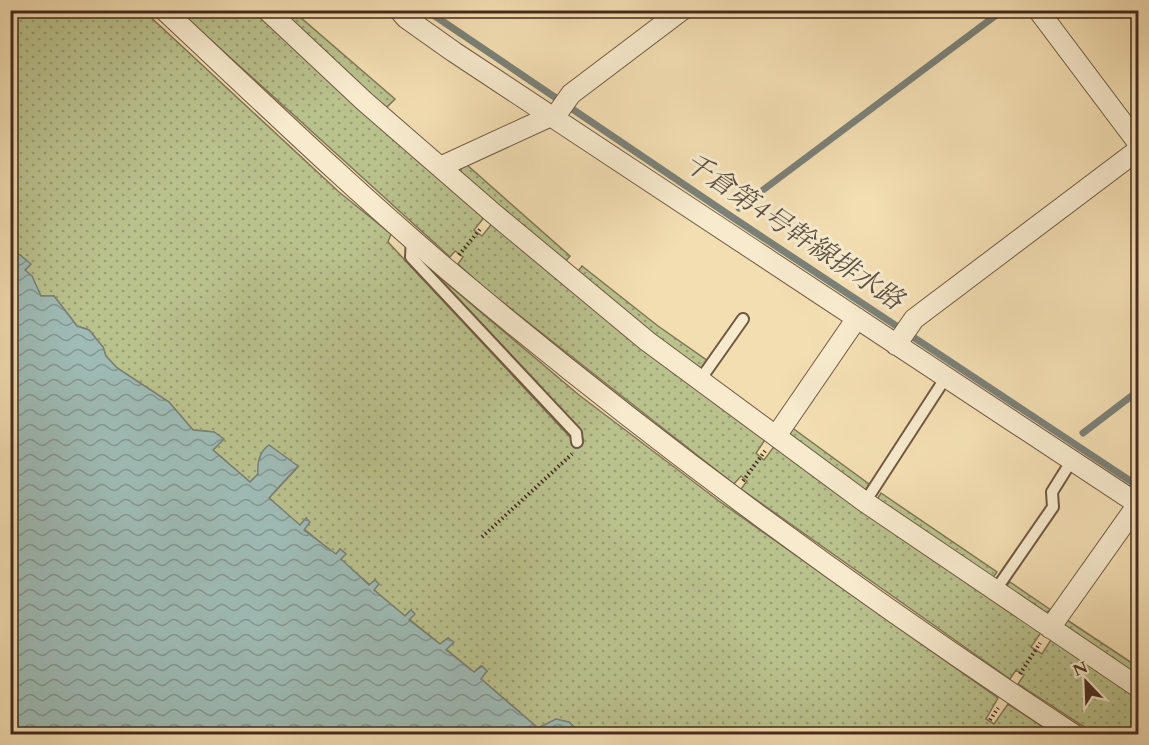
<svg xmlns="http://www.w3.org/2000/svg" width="1149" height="745" viewBox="0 0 1149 745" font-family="Cardo,'Noto Serif JP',serif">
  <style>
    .grass { fill: url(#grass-dots); stroke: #807655; stroke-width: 1.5 }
    .water { fill: url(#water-waves); stroke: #7b8178; stroke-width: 1.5 }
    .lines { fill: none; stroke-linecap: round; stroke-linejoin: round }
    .stream { stroke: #7b8178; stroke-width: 7 }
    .lane-casing { stroke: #715842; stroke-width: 14 }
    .street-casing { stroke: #715842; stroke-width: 22 }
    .path { stroke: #462b1d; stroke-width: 4; stroke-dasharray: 1.5 3; stroke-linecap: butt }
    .lane { stroke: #f7eacd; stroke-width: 10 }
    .street { stroke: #f7eacd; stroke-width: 20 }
    .labels { text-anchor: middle; stroke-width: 6; stroke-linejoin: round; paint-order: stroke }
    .water-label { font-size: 27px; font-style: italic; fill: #5c4f43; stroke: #f7eacd }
  </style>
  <defs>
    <pattern id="grass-dots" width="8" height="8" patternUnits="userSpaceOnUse" patternTransform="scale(1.5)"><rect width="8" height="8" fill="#b9c18d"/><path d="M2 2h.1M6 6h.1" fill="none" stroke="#989d73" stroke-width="1.8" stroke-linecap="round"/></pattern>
    <pattern id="water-waves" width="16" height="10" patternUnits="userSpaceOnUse" patternTransform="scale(1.5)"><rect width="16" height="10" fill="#9ebbb5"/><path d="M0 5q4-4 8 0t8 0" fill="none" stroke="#839893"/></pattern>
  </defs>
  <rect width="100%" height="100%" fill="#f3deb2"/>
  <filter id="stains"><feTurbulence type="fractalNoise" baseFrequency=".00333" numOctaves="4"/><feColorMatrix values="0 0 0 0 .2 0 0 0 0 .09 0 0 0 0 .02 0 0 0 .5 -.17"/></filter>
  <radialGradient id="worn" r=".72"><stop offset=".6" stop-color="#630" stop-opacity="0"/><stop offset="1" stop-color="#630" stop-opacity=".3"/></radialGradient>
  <path class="grass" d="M10 11H144L339 192 391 234 388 242 570 437 583 439 577 428 430 269 579 395 719 501 998 698 986 719 994 724 1008 704 1054 734H581L569 722 538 728 480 678 487 671 481 666 474 672 446 649 453 643 448 638 440 644 409 619 411 610 405 616 374 590 375 580 370 585 340 559 345 553 340 549 336 555 304 529 306 519 300 526 269 498 298 467 258 474 250 482 213 450 223 439 214 432 193 430 169 402 117 368 106 356 103 347 89 330 77 326 54 296H41L25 270 30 265 20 255 11 253Z
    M179 11H258L486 215 474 230 482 236 494 221 767 437 756 453 764 460 776 444 1042 631 1031 647 1042 654 1052 638 1138 697V734H1095L1018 684 1024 675 1016 670 1010 679 741 489 747 481 741 476 734 484 483 287 458 264 463 257 455 251 450 257Z
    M276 11H293L395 99 385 109Z
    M466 164 570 256 564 263 461 179V169Z
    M582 266 658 326 708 361 700 371 576 274Z
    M787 424 869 484 866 490 861 491 787 438Z
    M881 493 997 572 990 582 876 501Z
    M1010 582 1051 610 1040 615 1005 588Z
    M1064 618 1138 667V679L1064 630Z"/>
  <path class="water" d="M10 253 20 255 31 264 25 270 32 276 41 296H54L77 326 89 330 103 347 106 356 117 368 169 402 193 430 214 432 224 439 213 450 250 482 258 474C257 462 259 452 269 445L298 466 269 498 300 525 306 518 310 522 304 530 336 554 340 549 346 554 341 559 369 585 375 580 379 584 374 590 405 616 411 610 415 614 409 620 440 644 448 638 454 642 446 650 474 672 482 666 487 671 481 679 538 728 556 719 569 722 581 734H11Z"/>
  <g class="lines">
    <path class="stream" d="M426 10 732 217 1138 486
      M739 208 1003 10
      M1083 433 1138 391"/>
    <g class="lane-casing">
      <path id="lane" d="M412 238 411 257 576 433 577 442
        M700 380 743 319
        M865 502 946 377
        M995 591 1053 507 1052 492 1072 460"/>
    </g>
    <g class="street-casing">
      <path id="street" d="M164 10C258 98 351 188 449 271 647 438 857 592 1073 734
        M267 10 364 101 493 213 647 341 865 502 1138 687
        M399 10 406 18 454 52 1138 504
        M1038 10 1138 143
        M554 118 571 94 682 10
        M440 167 551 116
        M896 345 914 319 1138 150
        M776 436 857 318
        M1050 628 1138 504"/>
    </g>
    <path class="path" d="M459 255 481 228
      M743 481 765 451
      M482 537 572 454
      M1020 674 1040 643
      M990 720 998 708"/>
    <use href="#lane" class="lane"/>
    <use href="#street" class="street"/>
  </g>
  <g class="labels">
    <g class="water-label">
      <text transform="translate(794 231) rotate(34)" y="9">千倉第4号幹線排水路</text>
    </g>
  </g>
  <rect width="1149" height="745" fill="none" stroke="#f3deb2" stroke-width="36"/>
  <rect x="12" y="12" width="1125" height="721" fill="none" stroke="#462b1d" stroke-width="3"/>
  <rect x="18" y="18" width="1113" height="709" fill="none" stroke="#462b1d" stroke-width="1.5"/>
  <g transform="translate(1086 682) rotate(337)" stroke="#f7eacd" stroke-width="4.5" paint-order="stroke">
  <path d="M0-4.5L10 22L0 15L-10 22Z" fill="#462b1d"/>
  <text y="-9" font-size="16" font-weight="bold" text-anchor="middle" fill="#462b1d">N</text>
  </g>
  <rect width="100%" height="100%" filter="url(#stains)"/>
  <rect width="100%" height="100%" fill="url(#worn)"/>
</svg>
